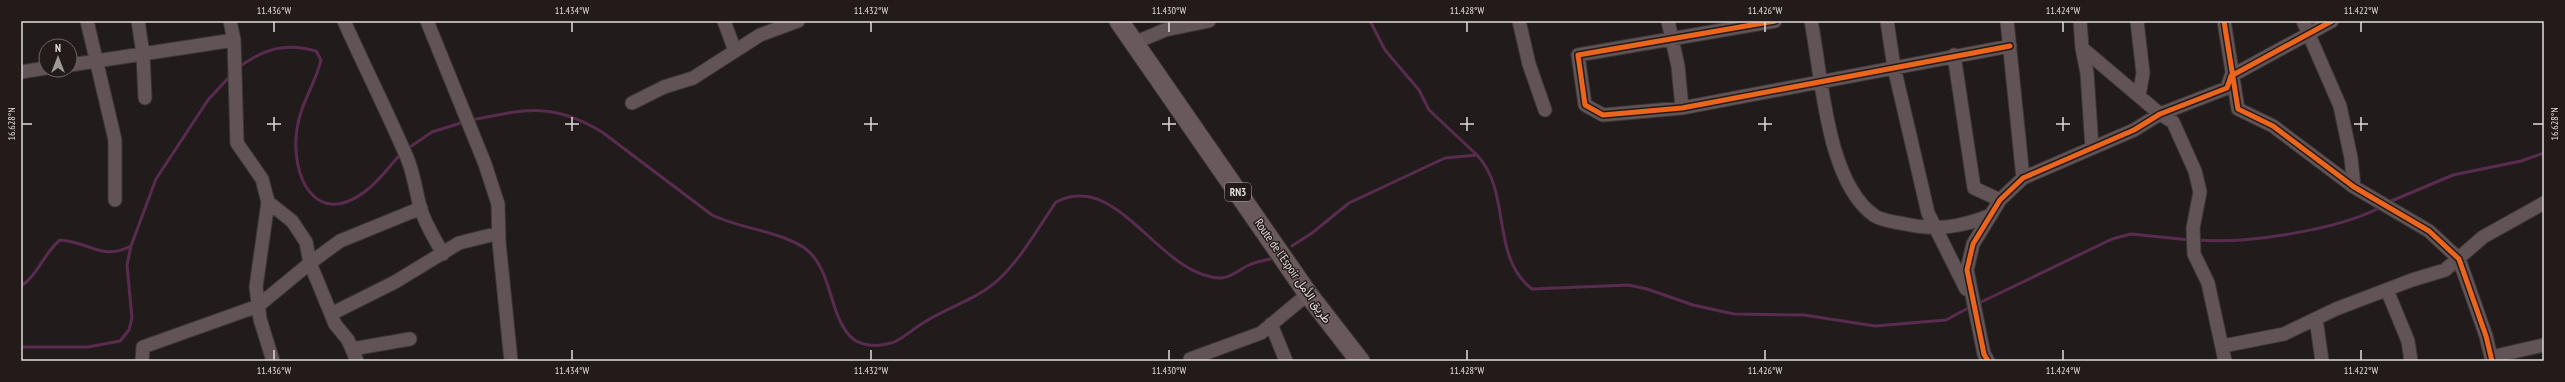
<svg xmlns="http://www.w3.org/2000/svg" width="2565" height="382" viewBox="0 0 2565 382" font-family="'PT Sans Narrow',Vazirmatn,sans-serif">
  <style>
    .lines { fill: none; stroke-linecap: round; stroke-linejoin: round }
    .stream { stroke: #592c4f; stroke-width: 3 }
    .minor-casing { stroke: #3b3837; stroke-width: 15 }
    .highway-casing { stroke: #3b3837; stroke-width: 21 }
    .minor { stroke: #625356; stroke-width: 13 }
    .highway { stroke: #6a595c; stroke-width: 19 }
    .cycleway-casing { stroke: #231b19; stroke-width: 8 }
    .cycleway { stroke: #eb651d; stroke-width: 5 }
    .ticks { fill: none; stroke: #e1dcda; stroke-width: 1.5 }
    .labels { text-anchor: middle; stroke-width: 3; stroke-linejoin: round; paint-order: stroke }
    .shield { fill: #231b19; stroke: #a8a2a0; stroke-width: 1 }
    .shield-label { font-size: 11px; font-weight: bold; fill: #e1dcda }
    .street-label { font-size: 12px; fill: #e1dcda; stroke: #231b19 }
    .neatline { fill: none; stroke: #e1dcda; stroke-width: 1.5 }
    .ticks-label { font-size: 10px; text-anchor: middle; fill: #e1dcda }
  </style>
  <rect width="100%" height="100%" fill="#211c1b"/>
  <g class="lines">
    <path class="stream" d="M1370 21 1385 50 1419 90 1429 110 1477 155
      M239 67C264 49 285 42 316 51L321 60C316 83 300 104 297 129 290 175 315 231 367 190 380 180 390 165 401 154
      M472 120C525 109 553 102 602 132L712 215C741 229 775 230 803 247 832 266 828 311 849 335 859 347 878 347 891 343 900 341 909 332 917 327 942 309 975 301 998 280 1021 259 1038 228 1056 202 1119 170 1158 276 1221 278 1231 278 1240 269 1249 265 1255 262 1263 261 1270 259
      M407 149 432 132 464 122
      M2389 202 2453 175 2521 161 2544 153
      M2197 240C2246 244 2338 230 2381 207
      M1292 246 1312 233 1349 203 1445 158 1477 155C1512 192 1490 257 1532 289L1629 285 1647 289 1693 305 1734 314 1804 315 1875 326 1946 320 1970 307
      M21 286C38 275 44 253 60 240 90 242 102 261 131 246
      M1977 304 2112 239 2131 234 2190 240
      M21 347H88L120 341 129 330 132 318 127 265 131 246 156 179 208 100 231 75"/>
    <g class="minor-casing">
      <path id="minor" d="M87 21 115 140V200
        M138 21 143 54 145 98
        M230 21 234 40 237 143 262 179 268 202 256 287 260 319 273 361
        M344 21C365 68 388 113 408 160 414 176 416 191 420 207 425 224 435 239 443 254
        M427 21 485 164 498 204 499 242 511 361
        M724 21 735 51
        M1519 21 1529 64 1545 110
        M1668 21 1678 66 1682 108
        M1775 21 1578 55 1585 105 1603 115 1682 108 2010 46
        M1811 21C1822 75 1826 183 1875 216 1883 221 1896 222 1905 224 1936 231 1962 227 1991 215
        M1887 21 1894 67 1928 213 1966 289
        M2007 21 2023 178
        M2080 21 2082 48 2160 114 2173 122 2195 171 2200 192 2193 228 2194 254 2208 283 2225 361
        M2137 21 2143 73 2139 96
        M2224 21 2238 109 2273 126 2354 187 2429 231 2459 259 2486 336 2492 361
        M2303 21 2340 106 2351 158 2354 187
        M1134 43 1165 30 1209 21
        M2082 48 2087 73 2092 148
        M1954 55 1974 188 2000 200
        M70 65 234 40
        M21 72 46 68
        M632 103 664 87 693 78 760 35 798 21
        M268 202 292 221 306 242 310 263 335 324 348 340 357 361
        M2387 290 2408 341 2411 361
        M331 314 395 282 459 243 499 233
        M2316 319 2322 361
        M1271 324 1286 361
        M2223 346 2284 334 2336 309 2412 280 2445 270 2483 237 2544 203
        M352 349 410 339
        M2491 357 2544 345
        M142 361 143 347 258 306 310 263 340 241 421 208
        M1191 361 1190 359 1261 333 1308 294
        M1988 361 1984 354 1967 270 1973 244 2000 200 2023 178 2134 130 2160 114 2227 88 2231 76 2332 21"/>
    </g>
    <g class="highway-casing">
      <path id="highway" d="M1119 21 1308 294 1360 361"/>
    </g>
    <use href="#minor" class="minor"/>
    <use href="#highway" class="highway"/>
    <g class="cycleway-casing">
      <path id="cycleway" d="M1775 21 1578 55 1585 105 1603 115 1682 108 2010 46
        M2224 21 2238 109 2273 126 2354 187 2429 231 2459 259 2486 336 2492 361
        M1988 361 1984 354 1967 270 1973 244 2000 200 2023 178 2134 130 2160 114 2227 88 2231 76 2332 21"/>
    </g>
    <use href="#cycleway" class="cycleway"/>
  </g>
  <path class="ticks" d="M274 22V32M572 22V32M871 22V32M1169 22V32M1467 22V32M1765 22V32M2063 22V32M2361 22V32M274 117V131M572 117V131M871 117V131M1169 117V131M1467 117V131M1765 117V131M2063 117V131M2361 117V131M22 124H32M267 124H281M565 124H579M864 124H878M1162 124H1176M1460 124H1474M1758 124H1772M2056 124H2070M2354 124H2368M2533 124H2543M274 350V360M572 350V360M871 350V360M1169 350V360M1467 350V360M1765 350V360M2063 350V360M2361 350V360"/>
  <g class="labels">
    <rect class="shield" x="1225" y="183" width="26" height="18" rx="3"/>
    <g class="shield-label">
      <text x="1238" y="196">RN3</text>
    </g>
    <g class="street-label">
      <text transform="translate(1293 271) rotate(55)" y="4">Route de l’Espoir طريق الأمل</text>
    </g>
  </g>
  <rect width="2565" height="382" fill="none" stroke="#231b19" stroke-width="44"/>
  <g transform="translate(58 58)"><circle r="19" fill="#231b19" stroke="#6f6866"/>
  <path d="M0-3L7 15L0 10L-7 15Z" fill="#9e9997"/>
  <text y="-6" font-size="11" font-weight="bold" text-anchor="middle" fill="#e1dcda">N</text>
  </g>
  <rect x="22" y="22" width="2521" height="338" class="neatline"/>
  <g class="ticks-label">
    <text x="274" y="14">11.436°W</text>
    <text x="572" y="14">11.434°W</text>
    <text x="871" y="14">11.432°W</text>
    <text x="1169" y="14">11.430°W</text>
    <text x="1467" y="14">11.428°W</text>
    <text x="1765" y="14">11.426°W</text>
    <text x="2063" y="14">11.424°W</text>
    <text x="2361" y="14">11.422°W</text>
    <text transform="translate(11 124) rotate(-90)" y="4">16.628°N</text>
    <text transform="translate(2554 124) rotate(-90)" y="4">16.628°N</text>
    <text x="274" y="374">11.436°W</text>
    <text x="572" y="374">11.434°W</text>
    <text x="871" y="374">11.432°W</text>
    <text x="1169" y="374">11.430°W</text>
    <text x="1467" y="374">11.428°W</text>
    <text x="1765" y="374">11.426°W</text>
    <text x="2063" y="374">11.424°W</text>
    <text x="2361" y="374">11.422°W</text>
  </g>
</svg>
